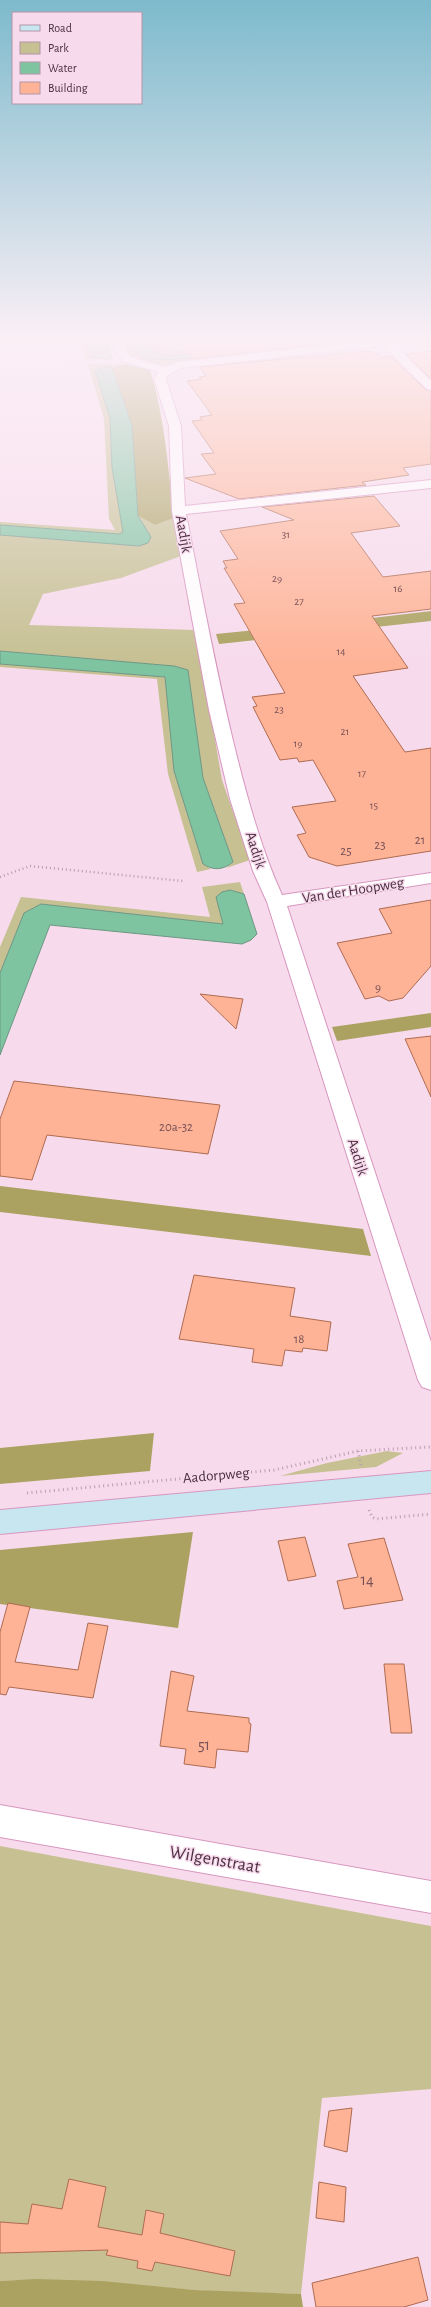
<svg xmlns="http://www.w3.org/2000/svg" width="431" height="2307" viewBox="0 0 431 2307" font-family="'Alegreya Sans',sans-serif">
  <style>
    .green { fill: #c6c093 }
    .forest { fill: #aba261 }
    .water { fill: #7ec4a1; stroke: #6e9784 }
    .building { fill: #feb397; stroke: #af6b51 }
    .lines { fill: none; stroke-linecap: round; stroke-linejoin: round }
    .street-casing { stroke: #d896bf; stroke-width: 2 }
    .secondary-casing { stroke: #d896bf; stroke-width: 2 }
    .path-far2 { stroke: #b99dae; stroke-width: 1.5; stroke-dasharray: 0.5 1.5; stroke-linecap: butt }
    .path-far1 { stroke: #b99dae; stroke-width: 2.5; stroke-dasharray: 1 3; stroke-linecap: butt }
    .path { stroke: #b99dae; stroke-width: 3; stroke-dasharray: 1 3.5; stroke-linecap: butt }
    .street { fill: #fff; fill-rule: evenodd }
    .secondary { fill: #c7e6f0; fill-rule: evenodd }
    .labels { text-anchor: middle; stroke-width: 3; stroke-linejoin: round; paint-order: stroke }
    .far-number-label { font-size: 11px; fill: #775056 }
    .number-label { font-size: 13px; fill: #775056 }
    .street-label { font-size: 15px; fill: #4a2f40; stroke: #f7dbec }
    .near-number-label { font-size: 16px; fill: #775056 }
    .near-street-label { font-size: 18px; fill: #4a2f40; stroke: #f7dbec }
  </style>
  <rect width="100%" height="100%" fill="#f7dbec"/>
  <path class="green" d="M80 339H87L93 357 106 359 112 356 113 360 86 359Z
    M121 339H160L166 347 180 350 250 342 265 350 166 365 147 364 130 356Z
    M358 339H390L318 347 293 345Z
    M88 364H125L107 366 95 371 110 418 112 468 123 532 119 534 0 525V522L115 530 109 519 104 419Z
    M138 516 155 525 174 518 181 556 121 578 43 594 29 625 196 630 222 780 250 860 226 868 233 862 203 778 188 670 173 666 0 651V535L139 546 151 537Z
    M0 664 165 677 174 771 203 864 211 869 197 872 168 774 157 679 0 667Z
    M240 882 244 894 230 891 223 924 41 904 24 913 0 973V947L21 897 210 917 202 887Z
    M387 1451 403 1453 376 1467 280 1476 327 1463Z
    M0 1846 431 1926V2089L322 2098 301 2294C266 2293 230 2293 194 2290 129 2285 66 2277 0 2281Z"/>
  <path class="forest" d="M125 364 150 370C165 419 168 467 174 518L155 525 138 516 132 426 112 367Z
    M431 611V621L219 644 216 634 339 622Z
    M431 1013V1027L337 1041 332 1027Z
    M0 1186 363 1229 371 1256 0 1212Z
    M154 1433 150 1471 0 1484V1448Z
    M193 1532 178 1628 0 1604V1550Z
    M36 2279 102 2281 195 2290 301 2294 303 2307H0V2281Z"/>
  <path class="water" d="M87 339H105L112 356 106 359 93 357Z
    M131 339H145C150 367 198 351 217 350 222 350 227 352 232 354 216 355 147 365 138 355Z
    M107 366 112 367 132 426 138 516 151 537 148 543 139 546 0 535V525L119 534 123 532 112 468 110 418 95 371Z
    M0 651 174 666 188 670 203 778 233 862C223 870 214 871 203 864L174 771 165 677 0 664Z
    M230 890 244 894 257 934 251 940 242 944 50 925 0 1055V973L24 913 41 904 223 924 216 897 222 892Z"/>
  <path class="building" d="M178 339H311L312 345 193 359Z
    M367 351 377 353 381 357 391 356 426 390 431 391V464L403 468 409 475 362 482 366 485 239 499 185 478 216 474 201 454 214 453 192 421 202 420 200 417 212 415 187 381 202 379 199 377 206 376 200 367Z
    M431 351V379L406 354Z
    M374 496 400 526 351 533 383 577 431 571V609L372 616 408 668 353 676 405 752 431 748V851L337 866 309 857 297 835 306 833 292 807 336 801 313 760 299 762 297 758 280 760 253 707 257 706 252 697 285 693 234 604 245 603 224 568H227L223 561 238 559 220 531 294 520 262 507Z
    M431 900V966L403 998 389 1001 379 996 365 999 337 943 392 933 379 909Z
    M200 994 243 999 236 1029Z
    M431 1036V1097L405 1039Z
    M14 1081 220 1105 208 1154 47 1135 32 1180 0 1176V1119Z
    M194 1275 295 1288 290 1316 331 1322 327 1351 303 1348 302 1352 285 1350 282 1366 252 1362 254 1349 179 1339Z
    M305 1537 316 1576 288 1581 278 1541Z
    M384 1538 403 1600 344 1609 337 1581 358 1577 348 1544Z
    M8 1603 30 1607 15 1662 78 1670 88 1623 108 1626 93 1698 9 1687 6 1695 0 1694V1632Z
    M384 1664H404L412 1733H391Z
    M171 1671 194 1676 187 1711 249 1718V1723L251 1724 248 1752 217 1749 215 1768 184 1764 186 1749 160 1746Z
    M352 2108 347 2152 324 2146 329 2111Z
    M69 2179 106 2187 98 2227 142 2235 146 2210 164 2214 160 2233 235 2251 230 2276 155 2262 152 2271 137 2268 138 2261 106 2255 108 2250 0 2253V2222L28 2224 32 2204 62 2209Z
    M319 2182 346 2187 344 2222 316 2218Z
    M418 2257 428 2300 404 2307H316L312 2283Z"/>
  <g class="lines">
    <g class="street-casing">
      <path id="street" d="M110 339H121L130 357 165 367 178 362 383 339H419L414 342 394 344 431 381V390L427 389 383 346 181 368 167 376 166 379 181 426 185 506 431 480V488L186 514C202 595 217 677 237 757 249 804 262 851 282 895L431 873V883L287 906 431 1342V1390L422 1387 418 1380 267 902 253 871 230 799 209 710 172 511 169 426 154 379 158 372 122 361Z
        M0 1805 431 1881V1913L0 1837Z"/>
    </g>
    <g class="secondary-casing">
      <path id="secondary" d="M431 1471V1493L0 1534V1510Z"/>
    </g>
    <path class="path-far2" d="M0 354 87 361"/>
    <path class="path-far1" d="M0 877 30 866 183 881"/>
    <path class="path" d="M358 1451 361 1466
      M27 1493 274 1470 358 1451 431 1447
      M369 1510 372 1517 376 1519 431 1514"/>
    <use href="#street" class="street"/>
    <use href="#secondary" class="secondary"/>
  </g>
  <linearGradient id="sky" x2="0" y2="1"><stop stop-color="#7dbacc"/><stop offset="0.51" stop-color="#fbeff6"/><stop offset="1" stop-color="#fbeff6" stop-opacity="0"/></linearGradient>
  <rect width="431" height="662" fill="url(#sky)"/>
  <g class="labels">
    <g class="far-number-label">
      <text x="286" y="538">31</text>
      <text x="277" y="582">29</text>
      <text x="398" y="592">16</text>
      <text x="299" y="605">27</text>
      <text x="341" y="655">14</text>
      <text x="279" y="713">23</text>
      <text x="345" y="735">21</text>
      <text x="298" y="747">19</text>
      <text x="362" y="777">17</text>
      <text x="374" y="809">15</text>
    </g>
    <g class="number-label">
      <text x="420" y="844">21</text>
      <text x="380" y="849">23</text>
      <text x="346" y="855">25</text>
      <text x="378" y="992">9</text>
      <text x="176" y="1131">20a-32</text>
      <text x="299" y="1343">18</text>
    </g>
    <g class="street-label">
      <text transform="translate(184 534) rotate(80)" y="5">Aadijk</text>
      <text transform="translate(256 850) rotate(72)" y="5">Aadijk</text>
      <text transform="translate(353 890) rotate(-9)" y="5">Van der Hoopweg</text>
      <text transform="translate(358 1157) rotate(72)" y="5">Aadijk</text>
      <text transform="translate(216 1475) rotate(-5)" y="5">Aadorpweg</text>
    </g>
    <g class="near-number-label">
      <text x="367" y="1585">14</text>
      <text x="204" y="1750">51</text>
    </g>
    <g class="near-street-label">
      <text transform="translate(215 1859) rotate(10)" y="6">Wilgenstraat</text>
    </g>
  </g>
  <rect x="12" y="12" width="130" height="92" fill="#f7dbec" stroke="#b296a7"/>
  <rect x="20" y="25" width="20" height="6" fill="#c7e6f0" stroke="#b296a7"/>
  <text x="48" y="32" font-size="12" fill="#4a2f40">Road</text>
  <rect x="20" y="42" width="20" height="12" fill="#c6c093" stroke="#b296a7"/>
  <text x="48" y="52" font-size="12" fill="#4a2f40">Park</text>
  <rect x="20" y="62" width="20" height="12" fill="#7ec4a1" stroke="#b296a7"/>
  <text x="48" y="72" font-size="12" fill="#4a2f40">Water</text>
  <rect x="20" y="82" width="20" height="12" fill="#feb397" stroke="#b296a7"/>
  <text x="48" y="92" font-size="12" fill="#4a2f40">Building</text>
</svg>
